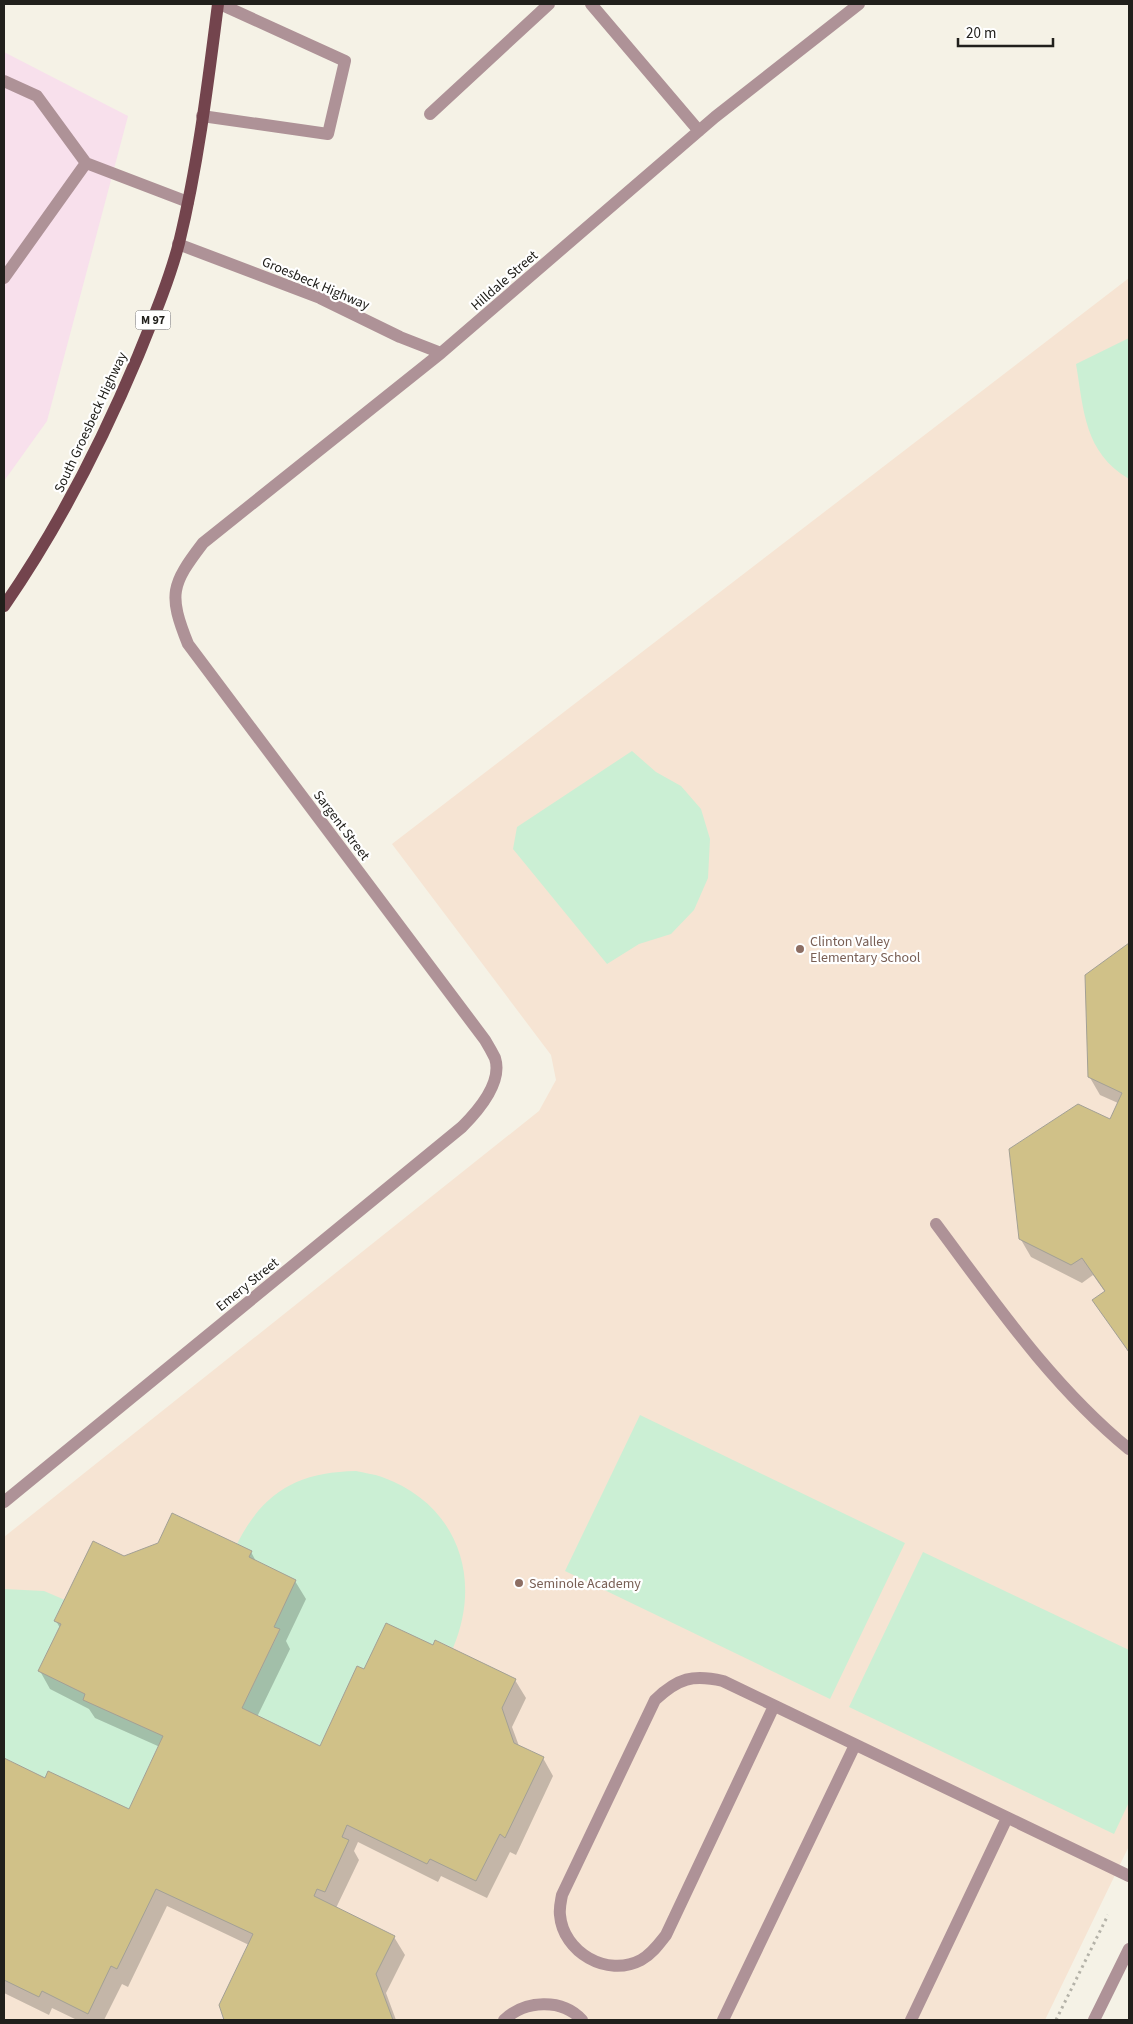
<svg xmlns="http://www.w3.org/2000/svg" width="1133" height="2024" viewBox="0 0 1133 2024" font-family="'Source Sans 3',sans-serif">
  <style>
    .industrial { fill: #f8e0ec }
    .education { fill: #f6e4d3 }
    .green { fill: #cbefd4 }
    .shadow { fill: #0003 }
    .building { fill: #d0c188; stroke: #a3a095 }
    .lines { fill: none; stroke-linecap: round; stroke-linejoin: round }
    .path { stroke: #b4b2a8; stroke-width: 3; stroke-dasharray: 2.5 4; stroke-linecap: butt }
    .minor { stroke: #ae9297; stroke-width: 12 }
    .major { stroke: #73444d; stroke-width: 12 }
    .education-dot { fill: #8d6e63; stroke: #fff; stroke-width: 2 }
    .labels { text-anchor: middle; stroke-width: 4.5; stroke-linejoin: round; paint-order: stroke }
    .shield { fill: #fff; stroke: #646360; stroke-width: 1 }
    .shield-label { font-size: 12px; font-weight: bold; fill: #21201c }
    .street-label { font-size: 14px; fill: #21201c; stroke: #fff }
    .education-label { font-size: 14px; fill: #785e54; stroke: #fff; text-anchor: start }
  </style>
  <rect width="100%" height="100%" fill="#f5f2e6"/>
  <path class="industrial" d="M4 52 128 116 47 421 4 481Z"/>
  <path class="education" d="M1129 278V1846L1045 2020H4V1537L539 1111 556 1080 551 1055 392 844Z"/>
  <path class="green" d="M1129 338V479C1084 452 1084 411 1076 364Z
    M632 751 656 772 681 786 701 809 710 839 708 878 694 910 671 934 639 944 607 964 513 849 517 827Z
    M640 1415 905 1543 830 1699 565 1571Z
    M356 1471C364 1473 374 1474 382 1477 457 1504 483 1577 453 1648L435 1640 433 1645 364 1669 357 1666 320 1746 242 1708 280 1630 274 1627 249 1557 252 1551 237 1544C263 1492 298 1472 356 1471Z
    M923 1552 1129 1650V1802L1114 1834 849 1707Z
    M4 1589 44 1591 65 1600 55 1621 61 1624 38 1671 85 1694 83 1700 163 1736 129 1809 45 1778 4 1758Z"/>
  <path class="shadow" d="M1129 945V1353L1094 1300 1105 1292 1093 1275 1082 1283 1031 1257 1020 1238 1110 1121 1118 1103 1100 1095 1089 1076 1086 975Z
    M251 1552 257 1563 295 1581 306 1599 286 1641 290 1649 257 1717 320 1747 365 1671 433 1647 515 1680 526 1698 512 1727 519 1746 543 1758 553 1776 516 1855 510 1852 487 1898 441 1876 438 1882 358 1842 354 1851 359 1860 336 1908 394 1937 405 1955 386 1993 396 2020H226L220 2005 249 1945 167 1906 128 1987 122 1984 104 2020H77L52 2008 49 2015 4 1993V1760L46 1779 130 1811 160 1747 95 1718 89 1709 50 1689 40 1671 60 1628 56 1621 124 1557Z"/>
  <path class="building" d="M1129 943V1352L1092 1300 1105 1291 1082 1258 1071 1265 1019 1239 1009 1149 1078 1104 1110 1119 1122 1093 1088 1077 1085 975Z
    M172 1513 252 1551 249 1557 296 1580 274 1627 280 1629 242 1708 320 1746 357 1666 364 1669 386 1623 433 1645 435 1640 516 1679 502 1708 514 1743 544 1757 505 1838 500 1834 476 1881 430 1859 427 1864 347 1825 342 1837 349 1840 325 1892 317 1889 314 1896 395 1936 376 1974 393 2020H224L219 2005 253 1934 156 1889 117 1969 111 1966 88 2014 42 1991 39 1997 4 1980V1758L45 1778 48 1771 129 1809 163 1736 83 1700 85 1694 38 1671 61 1624 54 1621 93 1541 124 1556 158 1543Z"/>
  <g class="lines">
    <path class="path" d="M1056 2020 1108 1915"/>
    <path class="minor" d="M591 4 699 131
      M4 81 37 96 86 163 188 202
      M430 114 549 4
      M202 116 328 134 345 61 220 4
      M178 244 320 298 400 337 441 353
      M4 278 86 163
      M936 1224C995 1303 1052 1386 1129 1449
      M4 1502 462 1127C478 1111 503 1083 495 1058 492 1052 488 1045 485 1040L188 644C168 594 171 585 203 543L441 353 715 117 859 4
      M774 1706 666 1935C659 1944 652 1954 641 1960 607 1978 563 1952 560 1915 559 1908 561 1901 562 1895L655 1700C678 1678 693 1674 723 1681L1129 1876
      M504 2020C525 2000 562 1998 582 2020
      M723 2020 855 1745
      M911 2020 1007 1818
      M1094 2020 1129 1949"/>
    <path class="major" d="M4 606C58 528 101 444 138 356 153 319 169 281 179 243 198 165 208 83 218 4"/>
  </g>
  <g class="education-dot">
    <circle cx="800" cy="949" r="5"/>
    <circle cx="519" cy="1583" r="5"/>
  </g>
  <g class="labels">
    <rect class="shield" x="135.5" y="310.5" width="35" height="19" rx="4"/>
    <g class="shield-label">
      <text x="153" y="324">M 97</text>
    </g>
    <g class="street-label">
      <text transform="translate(504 280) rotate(-41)" y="5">Hilldale Street</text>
      <text transform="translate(316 283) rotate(23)" y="5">Groesbeck Highway</text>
      <text transform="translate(90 422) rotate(-65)" y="5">South Groesbeck Highway</text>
      <text transform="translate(342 825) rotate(53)" y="5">Sargent Street</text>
      <text transform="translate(247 1284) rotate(-39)" y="5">Emery Street</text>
    </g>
    <g class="education-label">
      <text x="810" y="946">Clinton Valley<tspan x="810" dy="16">Elementary School</tspan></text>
      <text x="529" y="1588">Seminole Academy</text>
    </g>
  </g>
  <rect width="1133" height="2024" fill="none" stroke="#21201c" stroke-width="10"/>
  <path d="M958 38v8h95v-8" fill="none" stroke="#21201c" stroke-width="2.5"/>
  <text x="966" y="38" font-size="15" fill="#21201c" stroke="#ffffff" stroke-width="4" paint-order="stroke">20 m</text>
</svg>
